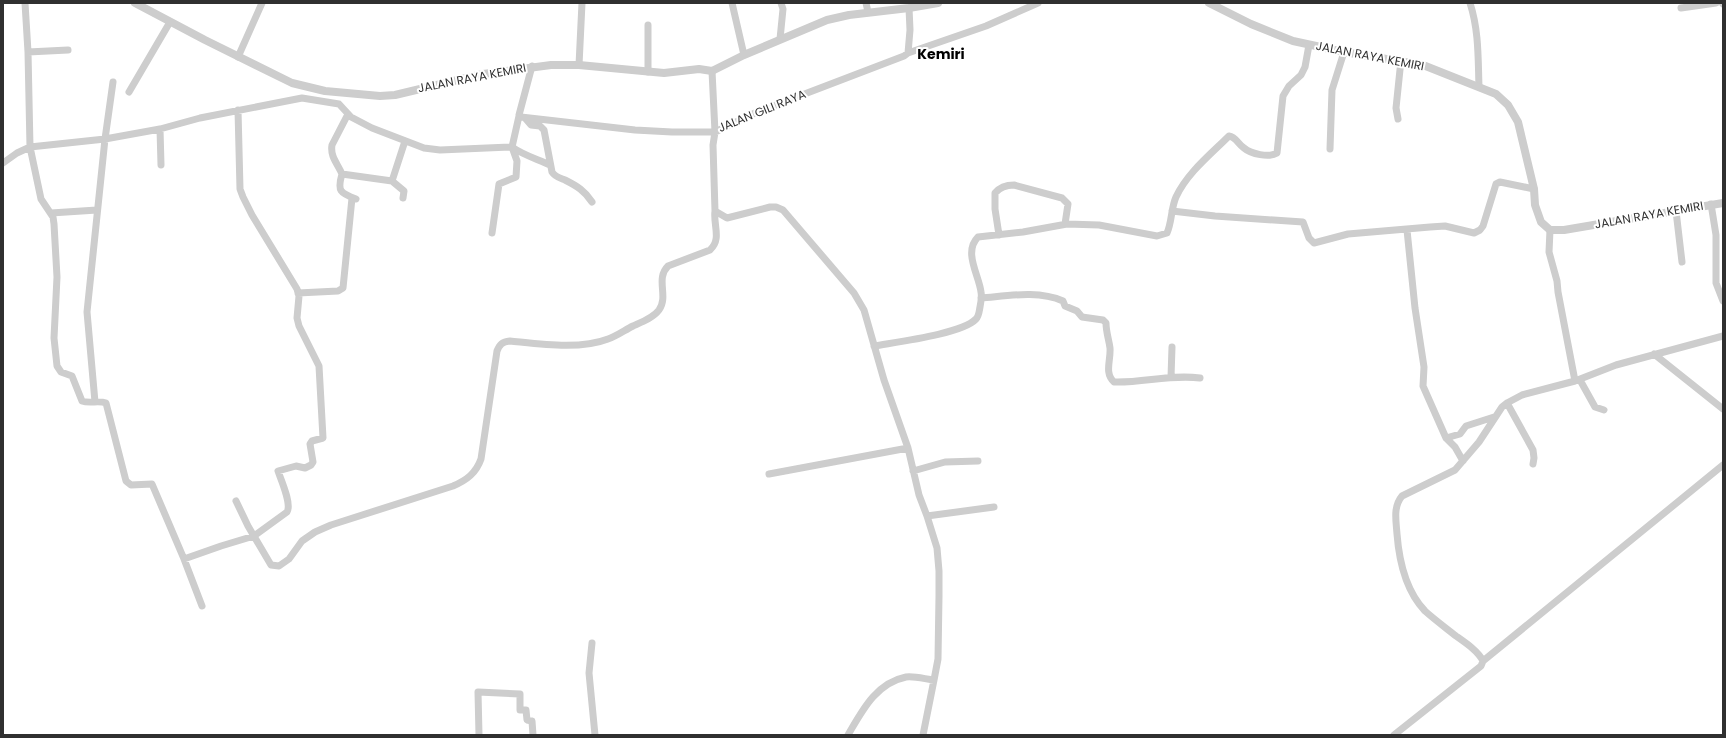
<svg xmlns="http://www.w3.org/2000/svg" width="1726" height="738" viewBox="0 0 1726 738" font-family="Poppins,sans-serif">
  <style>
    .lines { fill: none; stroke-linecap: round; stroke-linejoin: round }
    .minor { stroke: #cdcdcd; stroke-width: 7 }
    .tertiary { stroke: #cdcdcd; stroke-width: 8 }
    .labels { text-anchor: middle; stroke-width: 4; stroke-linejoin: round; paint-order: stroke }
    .street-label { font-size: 12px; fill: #303030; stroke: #fff }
    .quarter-label { font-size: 14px; font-weight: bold; fill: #000; stroke: #fff }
  </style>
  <rect width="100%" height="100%" fill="#fff"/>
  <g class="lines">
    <path class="minor" d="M25 3 28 52 30 147 41 199 53 217 54 224 57 277 54 338 57 366 61 372 72 376 82 401C90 404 98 400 106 403L126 481 131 485 152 484 184 559 221 546 254 536 287 512C292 504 281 480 278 471L296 466 305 468 311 465 313 462 310 444 312 441 323 438 319 366 299 326 297 318 299 296 297 289 252 215 243 197 240 189 238 110
      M732 3 744 55
      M866 3 868 12
      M1470 3C1479 31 1478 58 1479 87
      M1722 3 1723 4
      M1681 8 1716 3
      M780 39 783 9 781 3
      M28 52 68 50
      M908 53 986 26 1038 3
      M238 57 262 3
      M579 65 582 3
      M532 66 519 115 521 117 635 130 672 132H715L755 113 904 56 908 53 910 30 909 8
      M712 71 715 132 713 145 715 211 727 218 770 207H776L783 210 854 293 864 310 884 380 908 448 919 495 927 516 937 548 939 571V596L938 659 934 680C925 679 915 676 906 677 876 683 862 711 848 735
      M648 72V25
      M129 92 170 22
      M348 114 332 145C330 157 338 164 342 174 337 191 340 193 356 199
      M525 118 531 125 540 126 544 130 552 172C555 177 560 178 565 180 577 186 585 191 592 202
      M1398 119 1396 108 1401 60
      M160 129 161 165
      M1330 149 1332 90 1344 52
      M3 163 17 153 30 147 105 139 160 129 200 118 302 98 339 104 351 117 372 128 424 148 440 150 512 147C523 155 537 159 550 165
      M342 174 392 181
      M403 198 404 191 392 181 405 141
      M1711 204 1716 235V283L1723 301
      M1172 211 1215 216 1303 222 1309 238 1314 243 1348 234 1430 227 1445 226 1474 233 1480 230 1483 226 1496 184 1500 182 1534 189
      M1676 211 1682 262
      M51 213 97 210
      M1407 230 1415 308 1424 367 1423 386 1446 438 1455 447 1463 461
      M492 233 499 184 516 177 517 161 512 147 519 116
      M999 235 995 209V193C1000 187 1006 185 1014 185L1062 198 1068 204 1065 224
      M298 293 338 291 343 288 352 198
      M981 298C1007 296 1038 290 1063 301L1065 306 1077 311 1082 317 1103 320 1106 323C1106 332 1109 340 1110 348 1111 360 1104 373 1114 382 1143 383 1171 374 1200 378
      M874 346C896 342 962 334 976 319 979 316 979 312 980 307 981 302 982 297 981 292 979 275 963 252 978 237L1023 232 1067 224 1099 225 1157 236 1167 233C1172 222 1171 208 1176 197 1187 173 1211 154 1229 136 1236 137 1238 144 1244 148 1251 154 1269 158 1277 153L1283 96 1289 86 1301 75 1305 67 1309 45
      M1654 354 1723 409
      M1171 377 1172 347
      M1580 380 1595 407 1604 410
      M1575 381 1616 365 1723 336
      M95 402 87 312 105 139 113 82
      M1446 438 1460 434 1466 426 1494 417
      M1533 464 1534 458 1533 450 1507 403 1522 395 1575 381 1558 292 1557 281 1549 252 1550 230
      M913 471 945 462 978 461
      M769 474 908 448
      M236 501 248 526 271 565 279 566 289 559 302 541 315 532 331 525 453 486C467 480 476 473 481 459L497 351C500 344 502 342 510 341 540 344 580 350 608 339 617 336 625 330 633 326 642 322 653 318 659 310 669 296 655 279 668 266L710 250C722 239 713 225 715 211
      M927 516 994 507
      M184 559 202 606
      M592 643 589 673 595 735
      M1483 661 1723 465
      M479 735 478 692 520 694V710H526L527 720 532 721 533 735
      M923 735 934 680
      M1394 735 1481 666 1483 661C1478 651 1466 643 1456 636 1446 628 1435 620 1425 611 1406 591 1399 560 1397 534 1396 520 1393 507 1402 496L1455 470 1479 442 1502 407 1507 403"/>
    <path class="tertiary" d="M135 3 205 40 292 83 325 91 380 96 395 95 483 74 551 65H579L664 73 699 69 712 71 744 55 827 20 849 15 909 8 938 3
      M1209 3 1251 24 1293 41 1344 52 1423 65 1496 94 1508 105 1518 122 1534 189 1535 205 1541 222 1550 230H1564L1723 203"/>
  </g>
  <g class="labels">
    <g class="street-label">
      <text transform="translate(1370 56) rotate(11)" y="4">JALAN RAYA KEMIRI</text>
      <text transform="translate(472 78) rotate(-11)" y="4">JALAN RAYA KEMIRI</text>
      <text transform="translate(762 111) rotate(-22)" y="4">JALAN GILI RAYA</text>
      <text transform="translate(1649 215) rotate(-10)" y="4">JALAN RAYA KEMIRI</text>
    </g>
    <g class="quarter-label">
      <text x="941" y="59">Kemiri</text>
    </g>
  </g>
  <rect width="1726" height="738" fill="none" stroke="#303030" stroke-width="8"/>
</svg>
